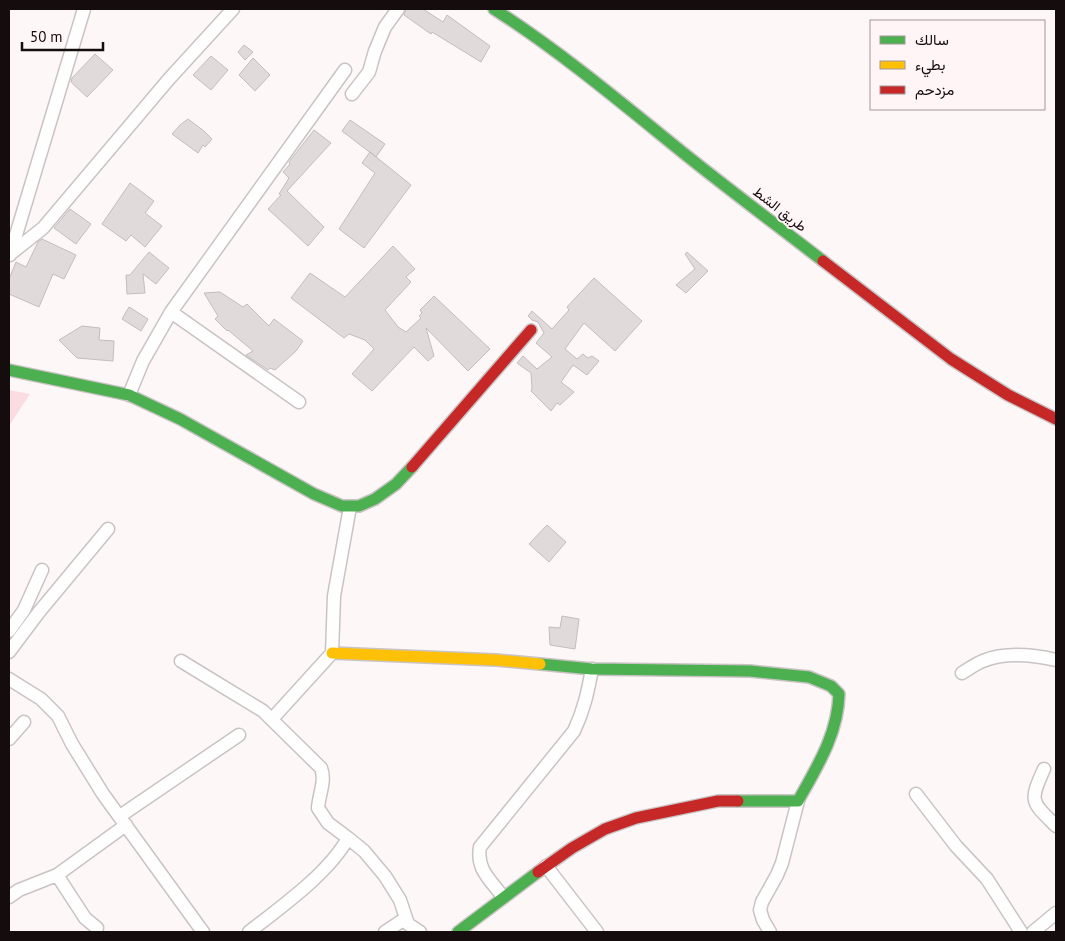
<svg xmlns="http://www.w3.org/2000/svg" width="1065" height="941" viewBox="0 0 1065 941" font-family="'PT Sans',Vazirmatn,sans-serif">
  <style>
    .green { fill: #fbdde1 }
    .building { fill: #e1dadb; stroke: #c4bdbe }
    .lines { fill: none; stroke-linecap: round; stroke-linejoin: round }
    .street-casing { stroke: #cac3c4; stroke-width: 15 }
    .fast-casing { stroke: #cac3c4; stroke-width: 14 }
    .slow-casing { stroke: #cac3c4; stroke-width: 14 }
    .jam-casing { stroke: #cac3c4; stroke-width: 14 }
    .street { stroke: #fffefe; stroke-width: 12 }
    .fast { stroke: #4caf50; stroke-width: 11 }
    .slow { stroke: #ffc107; stroke-width: 11 }
    .jam { stroke: #c62828; stroke-width: 11 }
    .labels { text-anchor: middle; stroke-width: 4; stroke-linejoin: round; paint-order: stroke }
    .street-label { font-size: 14px; fill: #140c0d; stroke: #fff5f6 }
  </style>
  <rect width="100%" height="100%" fill="#fdf7f8"/>
  <path class="green" d="M9 390 30 394 9 426Z"/>
  <path class="building" d="M406 9H423L443 22 447 15 490 46 481 62 432 32 431 34 404 15Z
    M244 45 253 52 245 60 238 52Z
    M95 54 113 70 87 97 71 82 72 78Z
    M211 56 228 70 211 90 193 75Z
    M253 58 270 75 255 91 239 75Z
    M188 119 204 131 212 139 205 147 203 145 198 153 172 134 180 125Z
    M350 120 385 144 376 157 342 131Z
    M314 130 331 143 287 191 324 227 308 246 268 209 281 195 279 194 289 178 283 172 290 164 289 162Z
    M370 152 411 185 364 248 339 229 375 173 362 163Z
    M130 183 154 201 145 213 162 226 145 247 131 235 126 241 102 224Z
    M70 209 91 224 76 244 54 228Z
    M42 239 76 255 64 279 53 274 39 307 9 294V279L16 262 26 267 38 242Z
    M393 246 415 269 406 277 411 282 385 310 398 327 406 332 421 318 419 316 422 313 420 310 434 296 490 349 468 371 426 328 434 356 428 361 414 347 372 391 352 374 374 349 365 340 349 334 344 338 291 298 310 273 345 297Z
    M149 252 169 268 156 284 143 274 145 293 127 294 126 275H130Z
    M687 252 708 271 686 293 676 285 695 269 685 254Z
    M594 278 642 321 615 351 584 323 565 349 577 359 583 354 588 358 592 356 599 361 587 375 573 365 561 382 574 392 560 405 557 403 551 411 531 391 532 388 531 373 517 363 523 356 537 369 552 357 536 343 544 333 538 322 532 320 528 316 532 311 552 329 569 310 567 307Z
    M220 292 243 307 247 304 269 326 274 319 303 341 296 351 275 370 270 368 268 370 246 355 253 351 228 330 227 331 215 319 218 316 204 293Z
    M129 307 148 319 141 331 122 319Z
    M82 326 100 328 99 340 114 341 113 361 77 358 59 340Z
    M547 525 566 542 549 562 529 544Z
    M562 616 579 619 575 649 550 645 549 627 560 628Z"/>
  <g class="lines">
    <g class="street-casing">
      <path id="street" d="M352 94 369 72 375 51 385 27 398 9
        M9 255 43 228 169 79 233 9
        M10 255 84 9
        M171 312 299 402
        M129 395 143 361 171 312 345 70
        M9 631 24 610 42 570
        M9 652 39 612 108 529
        M181 661 263 711 321 768C326 781 319 794 318 808L328 823 348 838C329 873 281 907 249 932
        M962 673C969 669 975 664 983 661 1005 652 1034 655 1056 660
        M9 679 41 699 58 716 72 744 103 794 203 932
        M272 719 332 653 334 596 350 507
        M9 739 24 722
        M1044 769C1029 802 1031 801 1056 826
        M916 794 956 846 987 879 1021 932
        M120 816 239 735
        M348 838 364 851 385 876 400 900 408 924 420 932
        M546 866 597 932
        M57 875 85 918 97 928
        M9 897 19 890 57 875 126 825
        M503 897C491 880 476 870 480 847L574 731C584 710 588 691 592 669
        M385 932 406 918
        M770 932 763 920 760 910 762 902 777 875 782 863 798 801
        M1033 932 1056 913"/>
    </g>
    <g class="fast-casing">
      <path id="fast" d="M494 9C558 50 617 99 676 147 724 186 774 223 823 261
        M9 370 129 395 180 419 314 494 342 506H359L375 499 396 484 412 467
        M540 664 592 669 750 671 809 677 831 686 839 694C838 734 817 767 798 801H738
        M458 932 538 872"/>
    </g>
    <g class="slow-casing">
      <path id="slow" d="M332 653 496 660 540 664"/>
    </g>
    <g class="jam-casing">
      <path id="jam" d="M823 261 951 359 1008 395 1056 419
        M412 467 531 330
        M538 872 572 848 605 829 636 818 718 801H738"/>
    </g>
    <use href="#street" class="street"/>
    <use href="#fast" class="fast"/>
    <use href="#slow" class="slow"/>
    <use href="#jam" class="jam"/>
  </g>
  <g class="labels">
    <g class="street-label">
      <text transform="translate(780 209) rotate(38)" y="5">طريق الشط</text>
    </g>
  </g>
  <rect width="1065" height="941" fill="none" stroke="#140c0d" stroke-width="20"/>
  <rect x="870" y="20" width="175" height="90" fill="#fff5f6" stroke="#a19899"/>
  <rect x="880" y="36" width="25" height="8" fill="#4caf50" stroke="#a19899"/>
  <text x="915" y="45" font-size="15" fill="#140c0d">سالك</text>
  <rect x="880" y="61" width="25" height="8" fill="#ffc107" stroke="#a19899"/>
  <text x="915" y="70" font-size="15" fill="#140c0d">بطيء</text>
  <rect x="880" y="86" width="25" height="8" fill="#c62828" stroke="#a19899"/>
  <text x="915" y="95" font-size="15" fill="#140c0d">مزدحم</text>
  <path d="M22 42v8h81v-8" fill="none" stroke="#140c0d" stroke-width="2.5"/>
  <text x="30" y="42" font-size="15" fill="#140c0d" stroke="#fff5f6" stroke-width="4" paint-order="stroke">50 m</text>
</svg>
